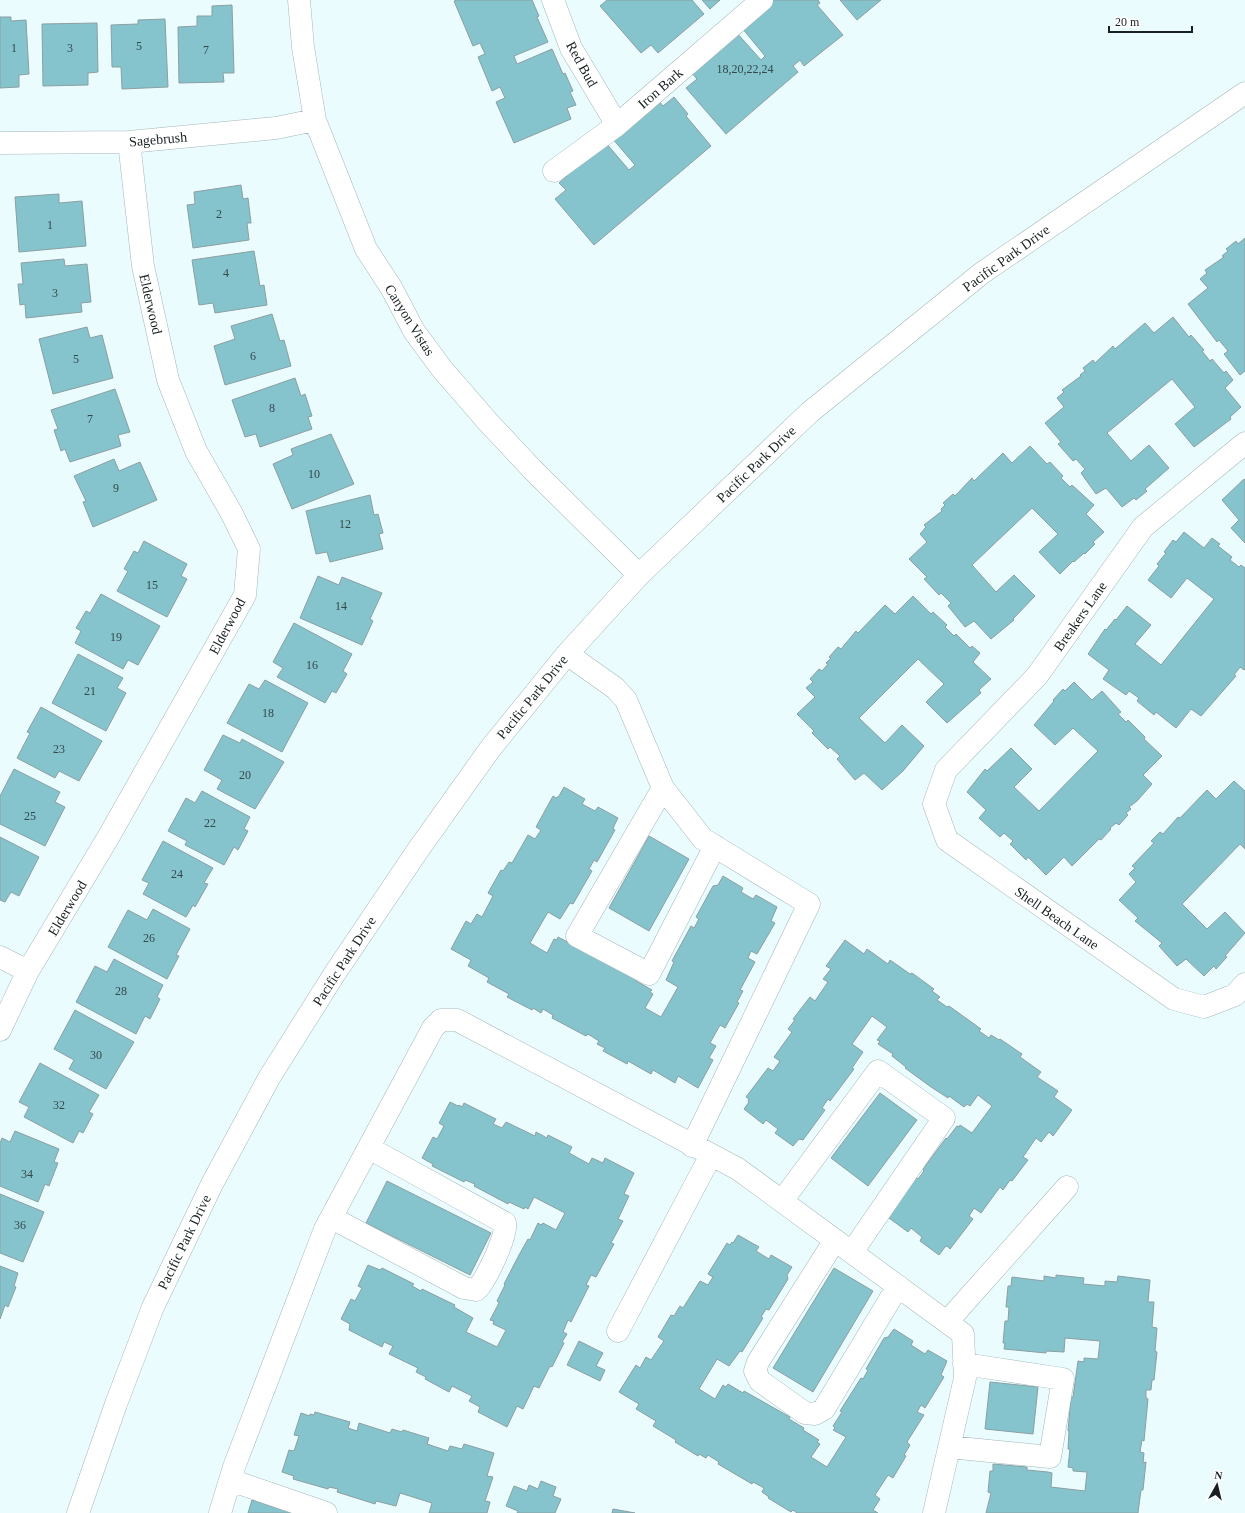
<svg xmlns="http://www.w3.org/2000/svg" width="1245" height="1513" viewBox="0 0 1245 1513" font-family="'Times New Roman',serif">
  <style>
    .building { fill: #85c4cd; stroke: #8b9fa2 }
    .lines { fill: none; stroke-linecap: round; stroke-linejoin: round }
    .minor-casing { stroke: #a3b7ba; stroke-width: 23 }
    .major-casing { stroke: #a3b7ba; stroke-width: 23 }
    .minor { stroke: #fff; stroke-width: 22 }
    .major { stroke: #fff; stroke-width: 22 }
    .labels { text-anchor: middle; stroke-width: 3; stroke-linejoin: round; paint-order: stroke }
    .number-label { font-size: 12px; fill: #33494c }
    .street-label { font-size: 14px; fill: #182021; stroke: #fff }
  </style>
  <rect width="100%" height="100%" fill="#ebfcfe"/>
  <path class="building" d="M457 0H532L539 16 537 17 548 42 514 56 517 64 552 49 563 74 565 73 573 91 570 92 576 105 567 108 571 119 514 143 496 102 505 98 500 87 492 91 478 57 485 54 480 43 473 46 454 1Z
    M607 0H692L704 14 658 53 651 45 641 53 600 6Z
    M702 0H720L710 9Z
    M771 0H818L820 3 817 5 843 35 804 66 800 60 793 66 798 72 726 134 686 88 697 79 691 72 736 32 761 60 765 56 742 28Z
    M840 0H881L857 20Z
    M232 5 234 73H223L224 82 179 83 178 27 197 26V16H212V6Z
    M0 17H11V21L26 20 29 74 19 75V87L0 88Z
    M165 19 168 87 122 89 121 67H112L111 25 138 24V20Z
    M97 23 98 72 88 73V85L43 86 42 24Z
    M674 97 688 114 686 116 711 146 594 245 555 199 566 190 559 183 567 176 565 174 606 143 629 170 635 165 612 138 658 100 663 106Z
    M241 185 243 199 248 198 251 223H247L249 240 193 248 187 205 195 204 194 192Z
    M59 194V203L82 201 86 246 19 252 15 197Z
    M1245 238V371L1240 375 1224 354 1228 351 1219 340 1217 342 1188 304 1208 288 1200 279 1207 273 1205 270 1224 257 1222 256 1228 251 1226 249 1236 241 1238 244Z
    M254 251 260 286 264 285 267 305 215 313 213 303 199 305 192 260Z
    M64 259 65 266 87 264 91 302 81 303 82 312 26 318 25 304 20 305 18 284H23L21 263Z
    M272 314 280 341 284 340 291 366 225 385 214 346 235 339 231 326Z
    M1173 317 1189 337 1191 335 1204 350 1202 351 1210 361 1212 359 1224 373 1226 371 1233 380 1225 388 1241 407 1230 417 1231 419 1194 447 1175 424 1195 407 1172 379 1107 433 1131 461 1149 445 1169 468 1145 489 1147 491 1136 500 1134 498 1122 507 1106 488 1096 494 1081 473 1085 469 1076 459 1073 461 1058 444 1061 442 1045 423 1064 407 1057 398 1064 392 1062 390 1081 376 1080 375 1085 371 1083 368 1093 360 1095 363 1113 346 1115 349 1145 323 1154 333Z
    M87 327 90 338 102 335 113 378 53 394 39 339Z
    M295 378 301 396 305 394 312 416 308 417 312 429 260 447 256 434 245 437 232 400Z
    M115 389 130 432 118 435 121 446 70 462 65 449 61 451 54 430 58 429 51 410Z
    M331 434 354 484 292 509 273 464 293 455 291 449Z
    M1030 446 1047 464 1050 462 1063 476 1061 478 1070 487 1072 485 1094 505 1086 514 1104 532 1093 542 1095 544 1085 554 1084 553 1074 562 1073 561 1060 574 1039 552 1058 534 1032 508 972 565 996 592 1014 575 1035 596 1013 619 1014 620 991 639 974 621 965 627 948 606 951 603 941 593 939 595 924 579 927 577 909 559 927 542 920 534 926 527 924 525 942 511 941 509 945 505 943 503 953 494 955 496 972 478 974 481 1003 453 1012 463Z
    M114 459 119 471 140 462 157 500 93 527 83 502 86 501 74 476Z
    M1244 479 1245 481V543L1231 528 1239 520 1222 500Z
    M370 495 374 515 378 514 383 533 379 534 383 549 330 562 327 552 316 554 306 511Z
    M1184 532 1204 548 1212 538 1220 544 1218 546 1232 557 1230 560 1239 567 1241 565 1245 568V669L1244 670 1240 667 1234 675 1236 676 1201 716 1191 709 1176 728 1156 712 1154 715 1137 701 1139 698 1129 691 1126 695 1103 679 1109 670 1088 654 1105 629 1106 630 1115 619 1116 620 1127 606 1151 625 1135 644 1161 665 1214 599 1187 578 1171 598 1148 580 1159 566 1157 564 1166 553 1164 552 1173 540 1176 542Z
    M144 541 187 564 181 576 187 579 167 617 117 591 128 571 124 569 134 551 138 553Z
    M318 576 339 585 342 577 382 593 370 619 373 621 362 645 300 618Z
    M101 594 160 626 138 665 128 660 123 669 75 643 81 631 76 628 86 611 90 613Z
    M913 596 931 614 933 612 947 625 945 627 954 636 956 634 970 648 972 646 980 653 973 662 991 679 979 690 981 693 947 723 926 702 944 684 918 659 859 718 885 743 902 725 924 746 903 771 882 790 864 773 855 780 837 759 840 756 830 747 828 749 812 733 814 731 797 714 815 697 806 688 813 682 810 679 819 669 822 671 828 664 826 663 831 658 829 657 838 647 841 649 856 631 858 633 885 605 895 614Z
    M294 623 352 654 343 671 347 674 336 693 332 691 325 703 277 677 283 668 273 662Z
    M78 654 123 678 117 688 126 693 106 731 52 703Z
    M265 680 308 703 282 752 227 723 249 684 259 689Z
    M1074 682 1092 700 1102 691 1121 712 1118 714 1126 722 1128 720 1145 737 1144 739 1162 756 1143 775 1152 784 1137 801 1129 807 1131 809 1126 813 1128 815 1119 825 1116 823 1110 828 1111 829 1101 840 1099 839 1072 866 1064 857 1046 875 1028 857 1026 860 1010 844 1013 841 1004 833 1000 837 979 818 986 810 967 792 985 769 987 771 1011 748 1032 769 1014 787 1039 811 1098 751 1073 728 1055 745 1034 725 1054 701 1053 700 1063 689 1065 691Z
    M41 707 102 741 79 781 59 771 55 778 17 758 30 733 27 732Z
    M223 735 240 743 242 739 284 762 255 809 217 789 222 780 204 770Z
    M14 769 60 792 55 802 65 807 45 846 0 824V796Z
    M1234 781 1245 791V849L1240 844 1182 904 1207 929 1225 912 1245 933 1225 956 1227 957 1216 969 1214 966 1204 976 1186 959 1177 966 1159 946 1162 943 1135 921 1138 918 1119 900 1136 882 1129 874 1135 868 1132 866 1154 843 1151 841 1160 832 1163 834 1178 817 1180 818 1207 790 1216 799Z
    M564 787 585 799 582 804 595 811 598 807 618 818 614 826 613 829 615 830 597 862 594 860 589 869 592 871 573 904 570 903 560 919 548 912 530 943 547 953 554 939 557 940 558 937 637 978 636 981 652 990 650 992 653 994 645 1008 661 1017 678 987 666 980 674 962 672 961 691 926 694 928 699 919 696 917 713 886 718 885 723 876 743 888 741 892 753 899 756 895 777 907 771 921 775 923 757 954 751 951 748 958 755 962 740 990 743 991 737 1002 739 1003 725 1028 720 1025 710 1043 716 1046 709 1058 713 1060 698 1088 678 1076 675 1083 653 1070 651 1074 628 1061 627 1064 603 1051 605 1048 597 1044 599 1041 588 1034 586 1036 552 1018 553 1015 543 1009 541 1013 533 1008 532 1010 507 997 509 994 487 982 489 978 468 966 471 960 451 949 466 921 471 924 477 914 482 917 493 896 488 893 501 870 503 871 509 862 512 863 528 835 535 839 541 830 536 827 553 796 556 798 559 796Z
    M202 791 250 817 244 829 248 831 238 850 234 847 224 865 185 845 187 841 168 831 186 798 195 803Z
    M649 836 689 859 649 931 609 908Z
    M0 837 39 857 19 896 11 892 5 902 0 900Z
    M163 841 213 868 204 883 208 884 195 907 193 905 186 917 143 894 149 883 142 880Z
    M153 909 190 929 176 955 179 956 167 979 108 947 128 910 147 920Z
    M845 940 864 954 867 949 888 964 890 960 910 974 912 973 934 989 932 991 940 997 937 1000 947 1007 949 1006 981 1029 979 1031 989 1038 991 1035 999 1040 1000 1039 1022 1054 1020 1057 1041 1072 1037 1077 1058 1091 1054 1097 1072 1110 1053 1136 1049 1132 1041 1142 1036 1138 1023 1157 1028 1160 1012 1181 1010 1180 1003 1190 1000 1187 981 1213 974 1208 969 1216 973 1219 950 1249 947 1246 945 1247 939 1255 920 1241 922 1237 911 1228 908 1232 889 1218 915 1177 918 1179 924 1171 923 1169 946 1138 947 1139 957 1126 959 1127 960 1125 972 1133 992 1106 978 1095 970 1106 967 1104 964 1107 949 1096 948 1098 931 1087 905 1068 906 1067 892 1056 893 1054 878 1044 880 1041 877 1040 887 1027 872 1016 852 1044 863 1052 852 1068 854 1069 830 1101 828 1099 822 1108 825 1110 803 1140 799 1139 793 1146 775 1133 778 1129 766 1120 763 1124 744 1109 749 1102 748 1101 749 1099 746 1097 768 1068 773 1071 780 1061 774 1057 792 1032 788 1029 795 1020 793 1019 810 997 815 1001 828 982 823 979 831 969 826 966Z
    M114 959 163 985 157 997 160 999 150 1019 145 1016 136 1034 76 1002 95 966 107 972Z
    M75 1010 134 1042 106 1089 69 1069 74 1060 54 1049Z
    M40 1063 99 1095 89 1112 93 1114 83 1133 79 1131 73 1143 24 1117 29 1107 19 1102Z
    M880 1093 917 1120 868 1186 831 1158Z
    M450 1102 458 1106 459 1105 462 1107 464 1103 496 1119 493 1124 502 1128 506 1122 535 1136 536 1132 547 1138 548 1135 572 1147 569 1153 589 1164 592 1158 603 1163 605 1158 634 1173 624 1194 629 1196 618 1219 623 1221 611 1243 614 1244 596 1277 591 1275 586 1285 589 1286 571 1322 568 1320 563 1332 567 1334 562 1342 564 1343 552 1367 550 1366 539 1388 534 1386 523 1409 517 1406 507 1427 478 1412 480 1407 469 1401 472 1396 452 1386 449 1392 425 1379 426 1377 416 1372 418 1368 389 1354 393 1346 384 1342 382 1347 349 1330 350 1324 341 1319 351 1299 355 1301 362 1288 358 1286 368 1265 380 1270 382 1268 414 1284 412 1286 421 1291 422 1289 455 1305 454 1307 473 1318 466 1332 497 1347 506 1330 493 1324 494 1321 490 1320 499 1303 497 1301 505 1285 504 1284 519 1255 528 1239 530 1240 538 1223 541 1225 543 1223 556 1230 565 1213 534 1197 528 1209 525 1207 524 1209 509 1202 508 1204 474 1186 475 1184 465 1180 464 1182 432 1166 433 1164 431 1163 422 1158 433 1137 437 1139 444 1126 439 1123Z
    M15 1131 59 1149 54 1162 58 1163 49 1186 45 1184 38 1202 0 1186V1143L2 1138 10 1142Z
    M387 1181 491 1233 470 1275 366 1223Z
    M0 1194 44 1212 23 1262 0 1253Z
    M738 1235 759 1247 756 1251 769 1259 771 1255 792 1267 787 1275 788 1279 769 1310 766 1309 761 1317 763 1318 742 1352 740 1351 729 1366 717 1359 699 1389 715 1399 723 1385 726 1387 728 1384 743 1393 744 1391 790 1417 789 1419 804 1428 803 1430 819 1440 817 1442 820 1444 811 1457 827 1467 846 1437 833 1430 835 1428 833 1426 842 1412 840 1411 861 1378 863 1379 868 1370 866 1369 884 1338 888 1337 894 1329 913 1341 911 1345 925 1354 928 1350 947 1361 941 1375 944 1377 925 1408 921 1405 917 1412 924 1415 907 1442 910 1445 904 1455 906 1456 893 1478 888 1475 875 1495 880 1499 873 1510 878 1513H797L793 1510 791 1512 768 1498 769 1497 762 1492 764 1488 753 1482 752 1484 718 1464 719 1462 708 1455 706 1458 699 1454 698 1456 675 1442 676 1440 653 1426 656 1421 636 1409 639 1404 619 1392 636 1365 640 1368 646 1357 651 1360 664 1341 658 1337 671 1315 674 1316 680 1306 683 1308 700 1281 708 1285 713 1277 708 1274 727 1243 730 1245 732 1242 733 1243Z
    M0 1266 18 1273 14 1286 16 1287 8 1307 5 1305 0 1319Z
    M834 1268 873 1291 813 1392 773 1368Z
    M1056 1275 1084 1278 1083 1284 1105 1286V1281L1117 1282 1118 1276 1150 1280 1148 1302H1154L1152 1327 1157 1328 1155 1351 1157 1352 1154 1380H1152L1151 1390H1146V1398L1148 1399 1144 1441 1142 1440 1140 1452 1144 1453 1143 1463 1146 1462 1143 1490H1141L1138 1513H986L991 1493 988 1492 990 1471H993V1464L1027 1467V1470L1048 1472 1052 1473 1051 1487 1085 1491 1087 1472 1073 1471V1468L1068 1467 1070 1449H1068L1069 1431H1068L1071 1397H1073L1078 1361 1084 1362V1358L1098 1359 1100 1341 1065 1338 1064 1352 1046 1351V1353L1004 1349 1005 1343H1003L1005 1321H1008L1009 1307H1006L1008 1286H1011L1012 1277 1044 1281V1276L1056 1278Z
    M579 1341 603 1353 596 1366 605 1370 600 1381 567 1365Z
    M990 1382 1038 1387 1033 1434 985 1429Z
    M315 1412 350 1422 348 1428 357 1431 359 1423 390 1433 392 1429 402 1432 403 1430 429 1438 427 1444 448 1451 450 1446 462 1449 464 1444 494 1453 487 1476 493 1477 485 1501 490 1502 487 1513H429L432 1503 400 1493 396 1506 376 1501 375 1504 337 1492 338 1489 329 1487 328 1489 293 1479 294 1476 282 1472 289 1450 294 1451 299 1436 294 1435 301 1413 310 1416V1414L314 1415Z
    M541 1481 556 1487 553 1496 561 1499 555 1513H517L518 1511 506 1506 514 1486 527 1491 529 1485 538 1489Z
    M252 1500 292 1513H248Z
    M613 1509 635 1513H612Z"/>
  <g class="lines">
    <g class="minor-casing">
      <path id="minor" d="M299 0 303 47 315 120 366 249 392 289 414 331 442 369 488 422 532 469 639 575
        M553 0 571 48 617 125
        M0 143 129 142 276 128 315 120
        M554 171 617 125 762 0
        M1245 443 1143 527 1037 676 946 770 934 804 947 840 1174 999 1204 1007 1235 995 1245 984
        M567 654 615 688 626 700 663 788 703 839 809 904 692 1146
        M663 788 577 936 649 974 715 846
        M0 957 28 971
        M0 1030 28 971 109 836 245 595 249 549 232 514 196 451 168 380 143 266 129 142
        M782 1201 878 1071 944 1118 852 1252
        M332 1218 464 1288 476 1290C485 1283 508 1234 505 1223L369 1148
        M835 1240 758 1362 755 1371 760 1381 805 1413 815 1414 824 1409 898 1286
        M947 1322 1067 1187
        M618 1331 711 1155
        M949 1447 1050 1457 1063 1379 964 1364
        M230 1480 326 1513
        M220 1513 234 1467 325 1229 433 1028 441 1020H457L738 1169 963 1334 965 1378 934 1513"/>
    </g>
    <g class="major-casing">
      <path id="major" d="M78 1513 116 1404 153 1307 212 1184 269 1078 335 973 418 850 490 749 567 654 639 575 810 412 982 273 1245 93"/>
    </g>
    <use href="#minor" class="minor"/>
    <use href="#major" class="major"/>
  </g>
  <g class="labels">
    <g class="number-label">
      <text x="139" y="50">5</text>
      <text x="14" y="52">1</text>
      <text x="70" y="52">3</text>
      <text x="206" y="54">7</text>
      <text x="745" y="73">18,20,22,24</text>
      <text x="219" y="218">2</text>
      <text x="50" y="229">1</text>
      <text x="226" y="277">4</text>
      <text x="55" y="297">3</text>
      <text x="253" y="360">6</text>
      <text x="76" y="363">5</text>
      <text x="272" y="412">8</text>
      <text x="90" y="423">7</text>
      <text x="314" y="478">10</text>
      <text x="116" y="492">9</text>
      <text x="345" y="528">12</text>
      <text x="152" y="589">15</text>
      <text x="341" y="610">14</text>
      <text x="116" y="641">19</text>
      <text x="312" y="669">16</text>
      <text x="90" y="695">21</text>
      <text x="268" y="717">18</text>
      <text x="59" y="753">23</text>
      <text x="245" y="779">20</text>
      <text x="30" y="820">25</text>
      <text x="210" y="827">22</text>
      <text x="177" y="878">24</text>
      <text x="149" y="942">26</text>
      <text x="121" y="995">28</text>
      <text x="96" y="1059">30</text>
      <text x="59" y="1109">32</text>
      <text x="27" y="1178">34</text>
      <text x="20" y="1229">36</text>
    </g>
    <g class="street-label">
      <text transform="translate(582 64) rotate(61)" y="5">Red Bud</text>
      <text transform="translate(660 88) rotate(-41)" y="5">Iron Bark</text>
      <text transform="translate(158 139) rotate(-5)" y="5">Sagebrush</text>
      <text transform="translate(1006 258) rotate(-36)" y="5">Pacific Park Drive</text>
      <text transform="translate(151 304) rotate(77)" y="5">Elderwood</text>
      <text transform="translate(410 320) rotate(58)" y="5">Canyon Vistas</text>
      <text transform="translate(756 464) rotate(-44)" y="5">Pacific Park Drive</text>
      <text transform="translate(1080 616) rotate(-55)" y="5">Breakers Lane</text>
      <text transform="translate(227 626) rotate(-62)" y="5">Elderwood</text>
      <text transform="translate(532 697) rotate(-51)" y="5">Pacific Park Drive</text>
      <text transform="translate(67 908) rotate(-59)" y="5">Elderwood</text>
      <text transform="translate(1057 918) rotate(35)" y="5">Shell Beach Lane</text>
      <text transform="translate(344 961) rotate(-57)" y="5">Pacific Park Drive</text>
      <text transform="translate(184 1242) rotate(-64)" y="5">Pacific Park Drive</text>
    </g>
  </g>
  <g transform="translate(1217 1485) rotate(8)" stroke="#ffffff" stroke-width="3" paint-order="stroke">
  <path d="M0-3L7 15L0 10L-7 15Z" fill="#182021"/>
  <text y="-6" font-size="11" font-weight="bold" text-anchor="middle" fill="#182021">N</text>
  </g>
  <path d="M1109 26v6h83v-6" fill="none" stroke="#182021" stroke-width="2"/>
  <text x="1115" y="26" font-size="12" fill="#182021" stroke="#ffffff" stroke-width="3" paint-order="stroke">20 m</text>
</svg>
